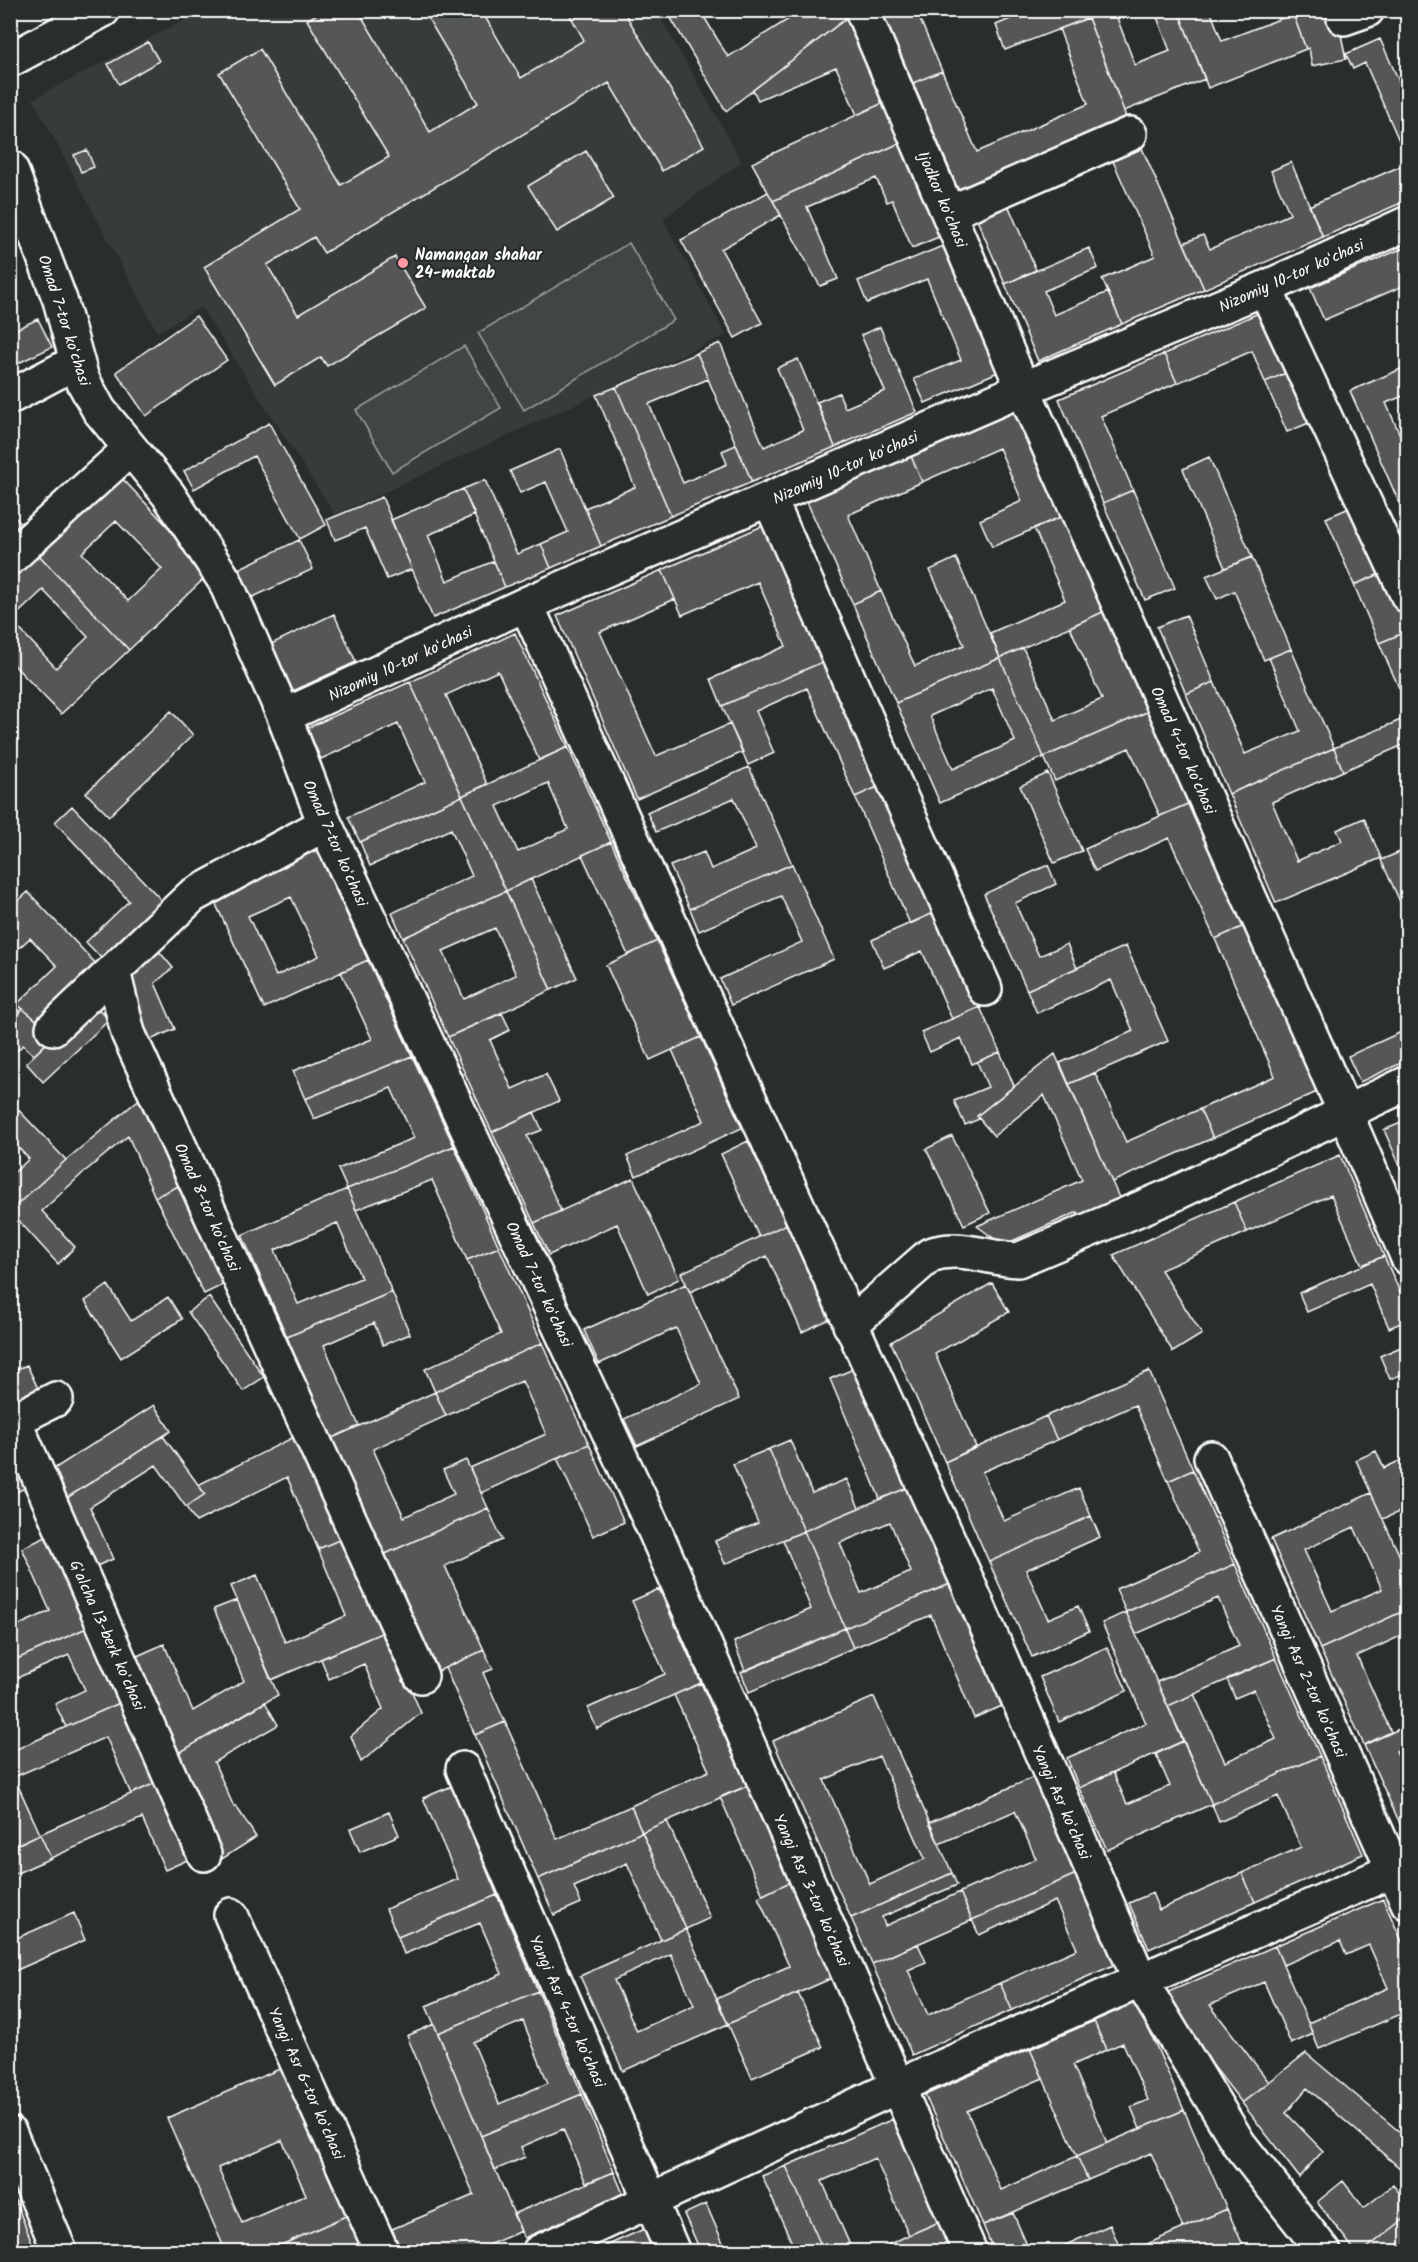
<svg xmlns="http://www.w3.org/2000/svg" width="1418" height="2262" viewBox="0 0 1418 2262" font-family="Kalam,sans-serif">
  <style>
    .built { fill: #373a3b }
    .green { fill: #414445; stroke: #a0a2a2; stroke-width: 1.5 }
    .building { fill: #555758; stroke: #fff; stroke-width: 1.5; fill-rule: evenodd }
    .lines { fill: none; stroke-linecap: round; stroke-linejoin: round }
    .minor-casing { stroke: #fff; stroke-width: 38 }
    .minor { stroke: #2a2d2e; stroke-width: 33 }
    .poi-dot { fill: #ff9aa2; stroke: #2a2d2e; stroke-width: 2 }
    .labels { text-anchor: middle; stroke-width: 4.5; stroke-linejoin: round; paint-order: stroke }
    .street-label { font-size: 16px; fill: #fff; stroke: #2a2d2e }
    .poi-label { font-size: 16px; font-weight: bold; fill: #fff; stroke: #2a2d2e; text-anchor: start }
  </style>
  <rect width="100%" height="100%" fill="#2a2d2e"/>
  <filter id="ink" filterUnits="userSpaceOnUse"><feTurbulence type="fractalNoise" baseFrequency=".0167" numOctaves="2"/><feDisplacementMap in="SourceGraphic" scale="12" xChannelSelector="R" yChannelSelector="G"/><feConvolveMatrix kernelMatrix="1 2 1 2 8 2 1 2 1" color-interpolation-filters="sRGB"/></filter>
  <g filter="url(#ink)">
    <path class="built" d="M202 11H657L742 162 663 219 726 335 335 515 201 307 157 332 33 99Z"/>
    <path class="green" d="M629 243 674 320 524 410 478 333Z
      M464 346 501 408 392 472 356 410Z"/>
    <path class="building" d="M323 10H358L430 132 478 103 423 10H481L521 78 584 40 567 10H623L704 146 662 171 609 83 324 253 314 237 267 265 298 315 395 257 426 308 327 366 321 357 275 385 204 267 300 209 219 73 260 49 341 185 389 157 307 20Z
      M666 10H700L728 57 803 10H845L848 17 726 111Z
      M881 10H916L942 71 913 83Z
      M1032 10H1085L1088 18 1005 50 996 25Z
      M1085 10H1114L1135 65 1170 51 1157 17 1178 10 1205 79 1124 111Z
      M1178 10H1210L1222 41 1293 14 1306 49 1208 88Z
      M1336 10 1346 59 1312 66 1309 48 1306 49 1293 14 1301 10Z
      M848 17 885 102 857 115 836 67 758 100 753 90Z
      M1088 18 1128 122 960 194 913 83 942 71 977 152 1088 104 1059 29Z
      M1380 39 1408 101V161L1365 63 1353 69 1346 54Z
      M148 42 159 61 119 84 108 64Z
      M885 102 902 142 773 201 752 163Z
      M1138 139 1204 289 1122 324 1102 279 1155 256 1109 152Z
      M902 142 941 236 912 248 892 200 887 202 876 178 807 207 838 279 820 286 773 201Z
      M87 150 94 167 81 172 74 155Z
      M586 151 614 198 557 232 528 186Z
      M1291 162 1323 237 1204 289 1184 243 1203 235 1210 249 1290 214 1271 171Z
      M1408 163V200L1323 237 1309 206Z
      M768 192 781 215 721 249 762 323 735 338 681 240Z
      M1003 193 1036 270 1005 284 971 206Z
      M945 245 998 372 925 403 914 379 961 360 927 279 867 303 858 281Z
      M1408 246V290L1405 285 1324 320 1310 288Z
      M1089 248 1098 268 1044 291 1054 315 1108 292 1122 324 1038 361 1005 284Z
      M1268 309 1293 370 1265 382 1252 351 1177 383 1164 354Z
      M196 316 227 360 146 416 116 372Z
      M38 319 52 347 10 367V332Z
      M880 327 917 412 835 447 817 402 839 393 845 408 885 391 861 335Z
      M720 343 764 447 803 430 777 368 798 359 835 447 752 482 697 353Z
      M697 353 708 379 649 404 683 483 727 464 722 451 736 445 752 482 671 516 616 387Z
      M1164 354 1177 383 1101 416 1133 490 1103 503 1059 399Z
      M1408 366V394L1386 403 1408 453V523L1350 391Z
      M1293 370 1316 420 1287 432 1265 382Z
      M616 387 671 516 601 546 585 508 635 487 596 395Z
      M1015 409 1063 516 992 547 980 520 1022 501 999 448 922 482 911 456Z
      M269 423 326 525 300 539 254 456 194 489 184 471Z
      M560 449 601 546 551 568 541 544 568 532 546 482 520 493 510 471Z
      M911 456 922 482 848 515 881 591 853 604 807 502Z
      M1209 457 1252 557 1225 568 1183 469Z
      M117 473 211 572 129 650 35 551ZM116 521 162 569 128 601 82 553Z
      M485 480 517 554 541 544 551 568 505 587 463 489Z
      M463 489 475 515 428 535 447 581 494 561 505 587 433 618 391 520Z
      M1133 490 1175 588 1145 600 1103 503Z
      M382 497 412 569 387 579 365 528 335 540 327 520Z
      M1354 506 1382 573 1354 585 1326 518Z
      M10 512 27 530 10 545Z
      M1063 516 1105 611 1000 658 990 633 1065 600 1034 528Z
      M767 524 827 660 722 706 711 679 786 646 758 582 682 615 662 570Z
      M299 540 313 569 251 598 238 569Z
      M35 551 129 650 61 714 10 661V575ZM43 590 88 637 56 668 11 620Z
      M1252 557 1291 649 1264 660 1234 591 1217 599 1206 576Z
      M956 558 1000 658 896 703 853 604 881 591 915 666 964 645 930 570Z
      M662 570 675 599 600 632 656 756 730 724 743 752 637 799 557 616Z
      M1385 572 1408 625V631L1379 643 1354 585Z
      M1105 611 1149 711 1044 757 1000 658 1023 648 1055 720 1102 699 1070 627Z
      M334 614 356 662 293 691 271 644Z
      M1186 615 1214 682 1186 694 1157 627Z
      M1408 631V708L1379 643Z
      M515 633 568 747 539 760 498 671 446 695 487 784 462 796 410 682Z
      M1291 649 1334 748 1229 794 1186 694 1214 682 1245 754 1300 731 1269 658Z
      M1000 658 1044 757 940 803 896 703ZM992 688 1015 741 953 769 930 716Z
      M827 660 882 785 855 797 807 688 756 711 774 753 748 765 722 706Z
      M410 682 462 796 360 842 348 817 425 782 398 724 321 759 307 728Z
      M171 711 193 735 109 816 86 793Z
      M1149 711 1190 803 1160 816 1129 748 1055 781 1044 757Z
      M1408 717V743L1343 771 1334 748Z
      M568 747 611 842 506 891 462 796ZM548 783 568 829 518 852 497 806Z
      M1334 748 1343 771 1272 802 1297 861 1342 841 1337 830 1364 818 1381 858 1276 903 1229 794Z
      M749 767 792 864 690 909 670 866 704 852 711 869 756 849 734 798 656 832 647 812Z
      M1048 773 1082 851 1054 863 1020 786Z
      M882 785 938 911 910 924 855 797Z
      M462 796 506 891 403 938 392 913 472 876 451 829 370 866 360 842Z
      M1190 803 1244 926 1215 939 1169 838 1095 871 1085 849Z
      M72 806 167 906 107 964 86 942 129 901 55 822Z
      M611 842 657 941 628 955 582 855Z
      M1407 849 1408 850V919L1381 860Z
      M317 850 368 960 264 1008 213 898ZM291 897 319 956 276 976 248 916Z
      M792 864 834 959 731 1005 720 979 802 942 781 896 699 931 690 909Z
      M1048 865 1056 884 1015 903 1039 956 1067 944 1077 968 1027 990 984 894Z
      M531 879 577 978 551 990 506 891Z
      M506 891 551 990 448 1037 403 938ZM495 928 516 975 464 999 443 951Z
      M28 892 99 967 40 1023 17 1004 57 966 30 938 10 956V908Z
      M938 911 980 1007 952 1019 922 951 884 968 872 940Z
      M1244 926 1317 1092 1213 1138 1200 1109 1275 1076 1215 939Z
      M657 941 701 1037 650 1060 606 965Z
      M1126 946 1168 1041 1069 1084 1060 1063 1133 1031 1111 980 1037 1013 1027 990Z
      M157 949 173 968 155 983 175 1029 148 1041 121 980Z
      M368 960 412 1056 305 1099 293 1071 372 1039 341 972Z
      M10 999 23 1009 10 1021Z
      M91 1001 109 1020 43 1082 26 1063Z
      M980 1007 1000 1052 972 1064 961 1038 930 1052 921 1032Z
      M23 1009 55 1035 34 1055 23 1045 10 1057V1021Z
      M502 1013 510 1030 490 1040 512 1089 546 1074 559 1101 492 1132 448 1037Z
      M1408 1029V1060L1360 1082 1348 1056Z
      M701 1037 742 1128 636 1176 627 1156 704 1121 672 1050Z
      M1000 1052 1014 1086 977 1116 979 1119 965 1125 954 1101 988 1087 977 1062Z
      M1055 1054 1121 1202 1081 1219 1078 1212 1003 1245 977 1226 1082 1180 1044 1095 994 1136 977 1116Z
      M412 1056 454 1146 347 1189 338 1169 414 1138 391 1088 314 1119 305 1099Z
      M1095 1073 1126 1142 1200 1109 1213 1138 1112 1182 1069 1084Z
      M142 1097 183 1184 155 1197 128 1136 83 1173 42 1211 75 1247 58 1264 10 1211 66 1160Z
      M10 1101 66 1160 10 1211V1176L29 1159 10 1139Z
      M534 1112 542 1130 527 1136 561 1211 534 1223 492 1132Z
      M1408 1120V1184L1384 1130Z
      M952 1136 990 1213 964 1225 926 1149Z
      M748 1141 787 1224 759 1237 721 1154Z
      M454 1146 499 1247 467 1260 432 1180 356 1210 347 1189Z
      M1340 1155 1384 1256 1362 1265 1331 1195 1247 1232 1234 1202Z
      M633 1178 679 1279 648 1294 617 1224 549 1255 534 1223Z
      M183 1184 231 1281 204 1294 155 1197Z
      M347 1189 392 1292 287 1337 242 1235ZM337 1223 361 1278 298 1304 275 1250Z
      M1234 1202 1247 1232 1161 1270 1202 1334 1173 1352 1113 1255Z
      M787 1224 830 1319 802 1332 767 1256 690 1292 681 1273Z
      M499 1247 542 1343 435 1392 425 1369 501 1334 467 1260Z
      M1384 1256 1408 1310V1320L1389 1328 1370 1284 1307 1312 1299 1293Z
      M992 1283 1009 1312 935 1354 976 1447 945 1462 891 1342Z
      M686 1284 739 1399 637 1446 624 1419 701 1384 676 1328 599 1364 584 1330Z
      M108 1285 131 1321 168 1297 182 1319 121 1358 85 1301Z
      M392 1292 410 1334 383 1345 374 1323 324 1345 359 1426 330 1439 287 1337Z
      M209 1297 264 1377 243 1391 188 1312Z
      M542 1343 589 1444 481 1493 470 1468 546 1434 522 1381 446 1416 435 1392Z
      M1408 1344V1372L1390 1379 1380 1356Z
      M27 1365 40 1393 10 1407V1372Z
      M858 1367 909 1487 880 1499 830 1379Z
      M1149 1371 1193 1470 1168 1481 1135 1405 1057 1440 1046 1416Z
      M435 1392 446 1416 373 1449 404 1517 454 1494 443 1470 466 1460 488 1508 383 1555 330 1439Z
      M154 1405 171 1431 62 1501 49 1472Z
      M1046 1416 1057 1440 982 1472 1004 1521 1079 1488 1091 1516 989 1562 945 1462Z
      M302 1433 346 1537 318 1549 287 1477 196 1522 186 1507 205 1494 198 1485Z
      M163 1436 205 1494 186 1507 156 1465 90 1507 113 1559 92 1568 62 1501Z
      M790 1440 812 1493 847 1479 859 1508 804 1531 769 1449Z
      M589 1444 624 1522 593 1536 557 1458Z
      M769 1449 804 1531 725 1564 715 1541 758 1523 733 1464Z
      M1376 1451 1384 1468 1408 1457V1508L1383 1519 1356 1460Z
      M10 1455 25 1488 10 1495Z
      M1193 1470 1235 1564 1126 1612 1116 1589 1199 1552 1168 1481Z
      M909 1487 950 1584 845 1628 804 1531ZM890 1522 911 1572 861 1593 840 1543Z
      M1371 1493 1408 1574V1609L1320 1649 1271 1539ZM1354 1527 1382 1589 1332 1611 1304 1550Z
      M488 1508 502 1540 445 1566 484 1650 436 1672 383 1555Z
      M1091 1516 1100 1537 1026 1570 1048 1619 1078 1606 1089 1631 1032 1657 989 1562Z
      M804 1531 845 1628 745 1671 734 1642 811 1609 783 1540Z
      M50 1535 91 1626 10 1662V1629L50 1611 22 1548Z
      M346 1537 386 1631 271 1680 231 1586 257 1575 285 1642 346 1616 318 1549Z
      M1235 1564 1276 1658 1168 1706 1157 1682 1239 1646 1218 1598 1136 1634 1126 1612Z
      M950 1584 1002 1706 974 1718 931 1615 853 1648 845 1628Z
      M659 1589 701 1683 597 1729 588 1708 665 1674 632 1601Z
      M237 1600 278 1695 177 1754 135 1657 164 1644 193 1711 244 1681 214 1609Z
      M1408 1609V1639L1405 1634 1357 1656 1391 1732 1364 1745 1320 1649Z
      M1126 1612 1183 1741 1079 1788 1067 1758 1146 1723 1102 1623Z
      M91 1626 124 1701 66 1727 55 1704 85 1690 69 1655 10 1681V1662Z
      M845 1628 853 1648 749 1692 741 1672Z
      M386 1631 421 1713 361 1762 351 1736 383 1709 364 1664 329 1679 321 1659Z
      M1107 1647 1127 1691 1059 1722 1040 1677Z
      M484 1650 493 1669 483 1673 505 1722 475 1735 445 1668Z
      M1276 1658 1320 1756 1212 1804 1168 1706 1194 1694 1225 1762 1276 1739 1254 1690 1235 1698 1227 1679Z
      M701 1683 747 1786 642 1832 631 1806 709 1771 674 1695Z
      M874 1697 952 1873 851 1918 773 1741ZM879 1756 925 1859 870 1884 824 1780Z
      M124 1701 160 1781 131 1794 106 1737 14 1777 10 1768V1752Z
      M265 1702 278 1725 214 1762 234 1807 236 1806 256 1837 222 1859 177 1754Z
      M505 1722 557 1839 631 1806 642 1832 538 1879 475 1735Z
      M1408 1725V1746L1396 1751 1408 1777V1841L1364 1745Z
      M1183 1741 1212 1804 1107 1850 1079 1788 1113 1772 1127 1804 1170 1786 1156 1754Z
      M1320 1756 1363 1854 1255 1902 1242 1873 1301 1847 1278 1796 1219 1822 1212 1804Z
      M10 1768 40 1834 16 1845 10 1832Z
      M1034 1777 1076 1874 972 1920 960 1892 1036 1859 1015 1811 939 1844 929 1823Z
      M160 1781 194 1857 165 1870 142 1818 51 1858 40 1834Z
      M452 1786 497 1895 398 1937 386 1909 458 1879 423 1798Z
      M747 1786 790 1882 763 1895 720 1797Z
      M389 1812 399 1835 360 1852 350 1829Z
      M667 1821 710 1918 686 1929 642 1832Z
      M642 1832 686 1929 661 1940 627 1863 574 1887 581 1903 554 1915 538 1879Z
      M40 1834 51 1858 10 1876V1848Z
      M952 1873 957 1885 882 1917 885 1926 960 1892 972 1920 872 1964 851 1918Z
      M1242 1873 1255 1902 1149 1949 1129 1903 1152 1893 1159 1910Z
      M1076 1874 1116 1964 1012 2010 1000 1983 1077 1949 1055 1901 979 1935 972 1920Z
      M790 1882 832 1978 728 2024 716 1999 789 1966 758 1897Z
      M497 1895 538 1991 438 2033 426 2006 502 1974 480 1923 404 1954 398 1937Z
      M1383 1899 1408 1955V2011L1319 2049 1308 2023 1388 1988 1369 1945 1346 1955 1340 1941 1283 1965 1275 1946Z
      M74 1913 85 1940 10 1973V1941Z
      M686 1929 728 2024 623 2071 580 1976ZM671 1954 694 2005 637 2031 614 1980Z
      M918 1944 926 1962 908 1970 928 2015 1000 1983 1012 2010 912 2055 872 1964Z
      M1275 1946 1313 2034 1291 2044 1264 1982 1210 2005 1269 2082 1242 2103 1159 1996Z
      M538 1991 582 2094 481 2136 438 2033ZM523 2021 548 2083 499 2104 473 2042Z
      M798 1993 823 2047 752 2078 728 2024Z
      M1137 2002 1184 2110 1140 2129 1131 2107 1148 2100 1123 2043 1106 2050 1094 2021Z
      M1094 2021 1106 2050 1073 2065 1107 2143 1077 2156 1030 2049Z
      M434 2024 521 2231 472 2252H401L392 2229 474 2195 407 2036Z
      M1030 2049 1043 2078 967 2111 1001 2190 1077 2156 1088 2180 983 2225 925 2095Z
      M1306 2053 1408 2139V2175L1307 2088 1286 2113 1323 2151 1299 2177 1242 2103Z
      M284 2067 350 2214 266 2252H226L167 2118ZM282 2140 306 2195 242 2223 218 2168Z
      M582 2094 614 2172 586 2183 563 2129 521 2147 525 2157 495 2170 481 2136Z
      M1184 2110 1227 2209 1183 2228 1151 2153 1088 2180 1077 2156Z
      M893 2119 939 2222 909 2235 875 2158 822 2181 853 2252H824L786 2166Z
      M786 2166 824 2252H791L795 2250 762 2176Z
      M614 2172 624 2196 524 2238 513 2214Z
      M1343 2181 1364 2208 1393 2185 1408 2204V2216L1362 2252H1356L1317 2202Z
      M10 2188 36 2252H10Z
      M706 2204 727 2252H701L684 2214Z
      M1227 2209 1246 2252H1209L1207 2246 1194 2252H1129Z
      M1013 2213 1030 2252H994L983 2225Z
      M350 2214 366 2252H332L329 2245 315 2252H266Z
      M1408 2216V2252H1362Z
      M939 2222 952 2252H872L909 2235Z
      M1110 2225 1122 2252H1050Z
      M644 2229 654 2252H592Z"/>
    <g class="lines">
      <g class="minor-casing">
        <path id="minor" d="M862 10 1023 389 1345 1112 1408 1258
          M1344 18 1367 10
          M10 60 103 10
          M10 167 60 300 82 379 99 410 168 494 225 581 284 716 325 824 654 1529 970 2252
          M949 213 1130 134
          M1265 288 1408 596
          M10 397 76 362
          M770 500 985 989
          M10 558 130 449
          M526 604 968 1583 1140 1980 1239 2144 1324 2252
          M284 716 526 604 1023 389 1265 288 1408 223
          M325 824 192 896 113 971 128 1033 421 1676
          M53 1028 113 971
          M850 1325 930 1255C961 1244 987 1259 1018 1260L1172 1195 1408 1083
          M14 1420 56 1399
          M10 1422 14 1420 204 1854
          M1211 1458 1408 1903
          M463 1769 673 2252
          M231 1915 382 2252
          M10 2134 60 2252
          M539 2252 898 2086 1408 1864"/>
      </g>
      <use href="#minor" class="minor"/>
    </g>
  </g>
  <circle class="poi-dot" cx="403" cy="263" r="6"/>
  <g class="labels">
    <g class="street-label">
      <text transform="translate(943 199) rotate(67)" y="6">Ijodkor koʻchasi</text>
      <text transform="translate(1291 275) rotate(-24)" y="6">Nizomiy 10-tor koʻchasi</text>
      <text transform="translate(65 320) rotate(72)" y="6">Omad 7-tor koʻchasi</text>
      <text transform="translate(845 467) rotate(-24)" y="6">Nizomiy 10-tor koʻchasi</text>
      <text transform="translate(400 663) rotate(-25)" y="6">Nizomiy 10-tor koʻchasi</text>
      <text transform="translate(1184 750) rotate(66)" y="6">Omad 4-tor koʻchasi</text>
      <text transform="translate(336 843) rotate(66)" y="6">Omad 7-tor koʻchasi</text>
      <text transform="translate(208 1207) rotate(66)" y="6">Omad 8-tor koʻchasi</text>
      <text transform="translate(540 1284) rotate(65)" y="6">Omad 7-tor koʻchasi</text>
      <text transform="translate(108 1635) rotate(66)" y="6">Gʻalcha 13-berk koʻchasi</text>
      <text transform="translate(1309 1681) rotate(66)" y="6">Yangi Asr 2-tor koʻchasi</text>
      <text transform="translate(1062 1802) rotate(66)" y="6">Yangi Asr koʻchasi</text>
      <text transform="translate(812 1890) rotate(66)" y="6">Yangi Asr 3-tor koʻchasi</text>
      <text transform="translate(568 2011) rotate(66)" y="6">Yangi Asr 4-tor koʻchasi</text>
      <text transform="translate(307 2083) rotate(66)" y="6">Yangi Asr 6-tor koʻchasi</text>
    </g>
    <g class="poi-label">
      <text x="415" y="260">Namangan shahar<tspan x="415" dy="18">24-maktab</tspan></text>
    </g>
  </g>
  <rect width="1418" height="2262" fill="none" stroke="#2a2d2e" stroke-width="36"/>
  <rect x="18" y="18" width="1382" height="2226" fill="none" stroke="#fff" stroke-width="2" filter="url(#ink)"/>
</svg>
